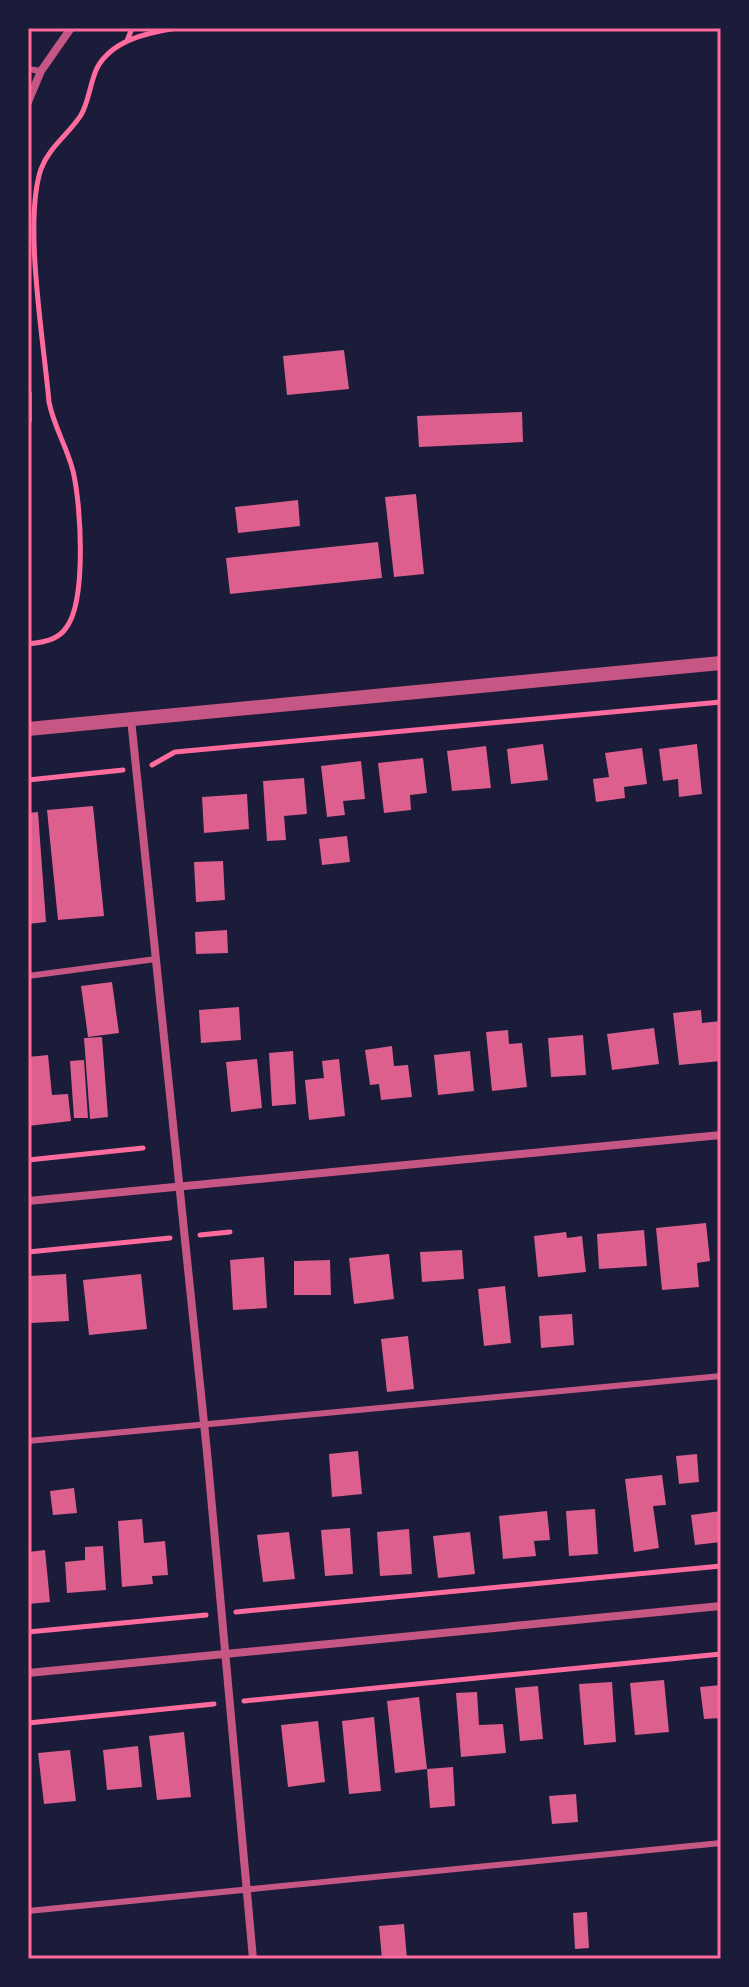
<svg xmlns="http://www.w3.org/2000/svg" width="749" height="1987" viewBox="0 0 749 1987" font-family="Commissioner,sans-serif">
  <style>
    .building { fill: #dd5f8e }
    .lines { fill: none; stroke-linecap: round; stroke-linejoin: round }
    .path { stroke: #ff6b9d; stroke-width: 5 }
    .service { stroke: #c65784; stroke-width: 6 }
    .minor { stroke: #c65784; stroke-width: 8 }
    .tertiary { stroke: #c65784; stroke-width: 14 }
    .neatline { fill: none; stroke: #ff6b9d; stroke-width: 3 }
  </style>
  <rect width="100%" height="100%" fill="#1b1b3a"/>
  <path class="building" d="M344 350 349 389 287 395 283 356Z
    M522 412 523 442 419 447 417 416Z
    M416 494 424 574 394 577 385 497Z
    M298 500 300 526 238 533 235 507Z
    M378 542 382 578 230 594 226 558Z
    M543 744 548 780 511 784 507 749Z
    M697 744 702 794 679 797 678 779 663 781 659 749Z
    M486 746 491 788 452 791 447 751Z
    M642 748 647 784 624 787 625 798 596 802 593 779 609 777 605 753Z
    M423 758 427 793 410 795 411 810 384 813 378 763Z
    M361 761 365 799 343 801 345 815 327 817 321 766Z
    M304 778 307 814 284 816 286 840 267 841 263 781Z
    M247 794 249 829 204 833 202 797Z
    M93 806 104 916 58 920 47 810Z
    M38 812 46 922 28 924V813Z
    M347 836 350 862 322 865 319 839Z
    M223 861 225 900 196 902 194 862Z
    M227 930 228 953 196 954 195 932Z
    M112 982 119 1033 88 1037 81 986Z
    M239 1007 241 1040 201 1043 199 1010Z
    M701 1010 702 1023 721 1021V1061L679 1065 673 1013Z
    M654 1028 659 1064 612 1070 607 1034Z
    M508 1030 509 1044 522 1043 527 1087 492 1091 486 1032Z
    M583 1035 586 1075 551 1077 548 1038Z
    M102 1037 108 1117 90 1119 84 1038Z
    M392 1046 394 1066 408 1065 412 1097 381 1100 379 1084 370 1085 365 1050Z
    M293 1051 296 1104 272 1106 269 1053Z
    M470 1051 474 1091 438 1095 434 1055Z
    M48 1055 52 1095 68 1094 71 1121 28 1126V1057Z
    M257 1059 262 1108 231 1112 226 1062Z
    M339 1059 345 1116 309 1120 305 1080 324 1078 322 1061Z
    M84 1060 88 1118H74L70 1061Z
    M706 1223 710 1261 697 1263 699 1287 662 1290 656 1228Z
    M644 1230 647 1266 599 1269 597 1234Z
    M566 1232 567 1238 582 1236 586 1272 538 1277 534 1236Z
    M462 1250 464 1279 422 1282 420 1252Z
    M389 1254 394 1299 354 1304 349 1258Z
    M264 1257 267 1308 233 1310 230 1260Z
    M330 1260 331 1295H294V1261Z
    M66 1274 69 1321 31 1323 29 1276Z
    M141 1274 147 1329 89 1335 83 1280Z
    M505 1286 511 1343 484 1346 478 1289Z
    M572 1314 574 1345 541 1348 539 1316Z
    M408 1336 414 1389 387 1392 381 1339Z
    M358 1451 362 1494 332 1497 329 1454Z
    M697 1454 699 1482 679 1484 676 1456Z
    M662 1475 666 1505 653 1506 659 1548 634 1552 625 1479Z
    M74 1488 77 1513 53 1515 50 1491Z
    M595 1509 598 1554 569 1556 566 1511Z
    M547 1511 550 1540 534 1541 536 1556 503 1559 499 1516Z
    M721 1511V1542L695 1545 691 1515Z
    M142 1519 144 1543 165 1541 168 1575 152 1576 153 1584 122 1587 118 1521Z
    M350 1528 353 1574 325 1576 321 1530Z
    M409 1529 412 1574 380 1576 377 1532Z
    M289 1532 295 1579 263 1582 257 1535Z
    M470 1532 475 1574 438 1578 433 1536Z
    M103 1546 106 1590 67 1593 65 1562 85 1560V1547Z
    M45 1550 50 1602 28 1604V1552Z
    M664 1680 669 1732 635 1735 630 1683Z
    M612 1682 616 1742 584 1745 579 1684Z
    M721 1685V1718L704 1719 700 1687Z
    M538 1686 543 1739 520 1741 515 1688Z
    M477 1692 479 1725 503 1724 506 1753 461 1757 456 1693Z
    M419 1697 427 1769 395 1773 387 1701Z
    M374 1717 381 1791 349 1794 342 1721Z
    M318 1721 325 1782 288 1787 281 1725Z
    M184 1732 191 1797 157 1800 149 1736Z
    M138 1746 142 1787 107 1790 103 1750Z
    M70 1750 76 1801 44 1804 38 1753Z
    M453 1767 455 1806 430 1808 427 1769Z
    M576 1794 578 1822 552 1824 549 1796Z
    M587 1912 589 1948 575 1949 573 1913Z
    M404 1924 407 1959H382L379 1926Z"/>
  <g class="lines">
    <path class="path" d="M127 41 132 28
      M28 644C42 642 57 641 66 628 87 601 81 504 73 471 67 447 54 427 49 402 44 343 23 222 41 169 49 147 69 134 81 115 89 101 90 83 97 68 112 40 147 33 176 28
      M152 765 175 752 721 702
      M28 780 123 770
      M28 1160 143 1148
      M200 1235 230 1232
      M28 1252 170 1238
      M236 1612 721 1566
      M28 1632 206 1615
      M244 1701 721 1654
      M28 1723 214 1704"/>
    <path class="service" d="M28 69 41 71
      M28 976 156 959
      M28 1441 721 1376
      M28 1911 721 1843"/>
    <path class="minor" d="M28 102 41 71 71 28
      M28 394V420
      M131 719 207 1452 253 1959
      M28 1201 721 1135
      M28 1673 721 1606"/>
    <path class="tertiary" d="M28 729 721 663"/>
  </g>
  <rect width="749" height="1987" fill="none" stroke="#1b1b3a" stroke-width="60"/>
  <rect x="30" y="30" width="689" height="1927" class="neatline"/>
</svg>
